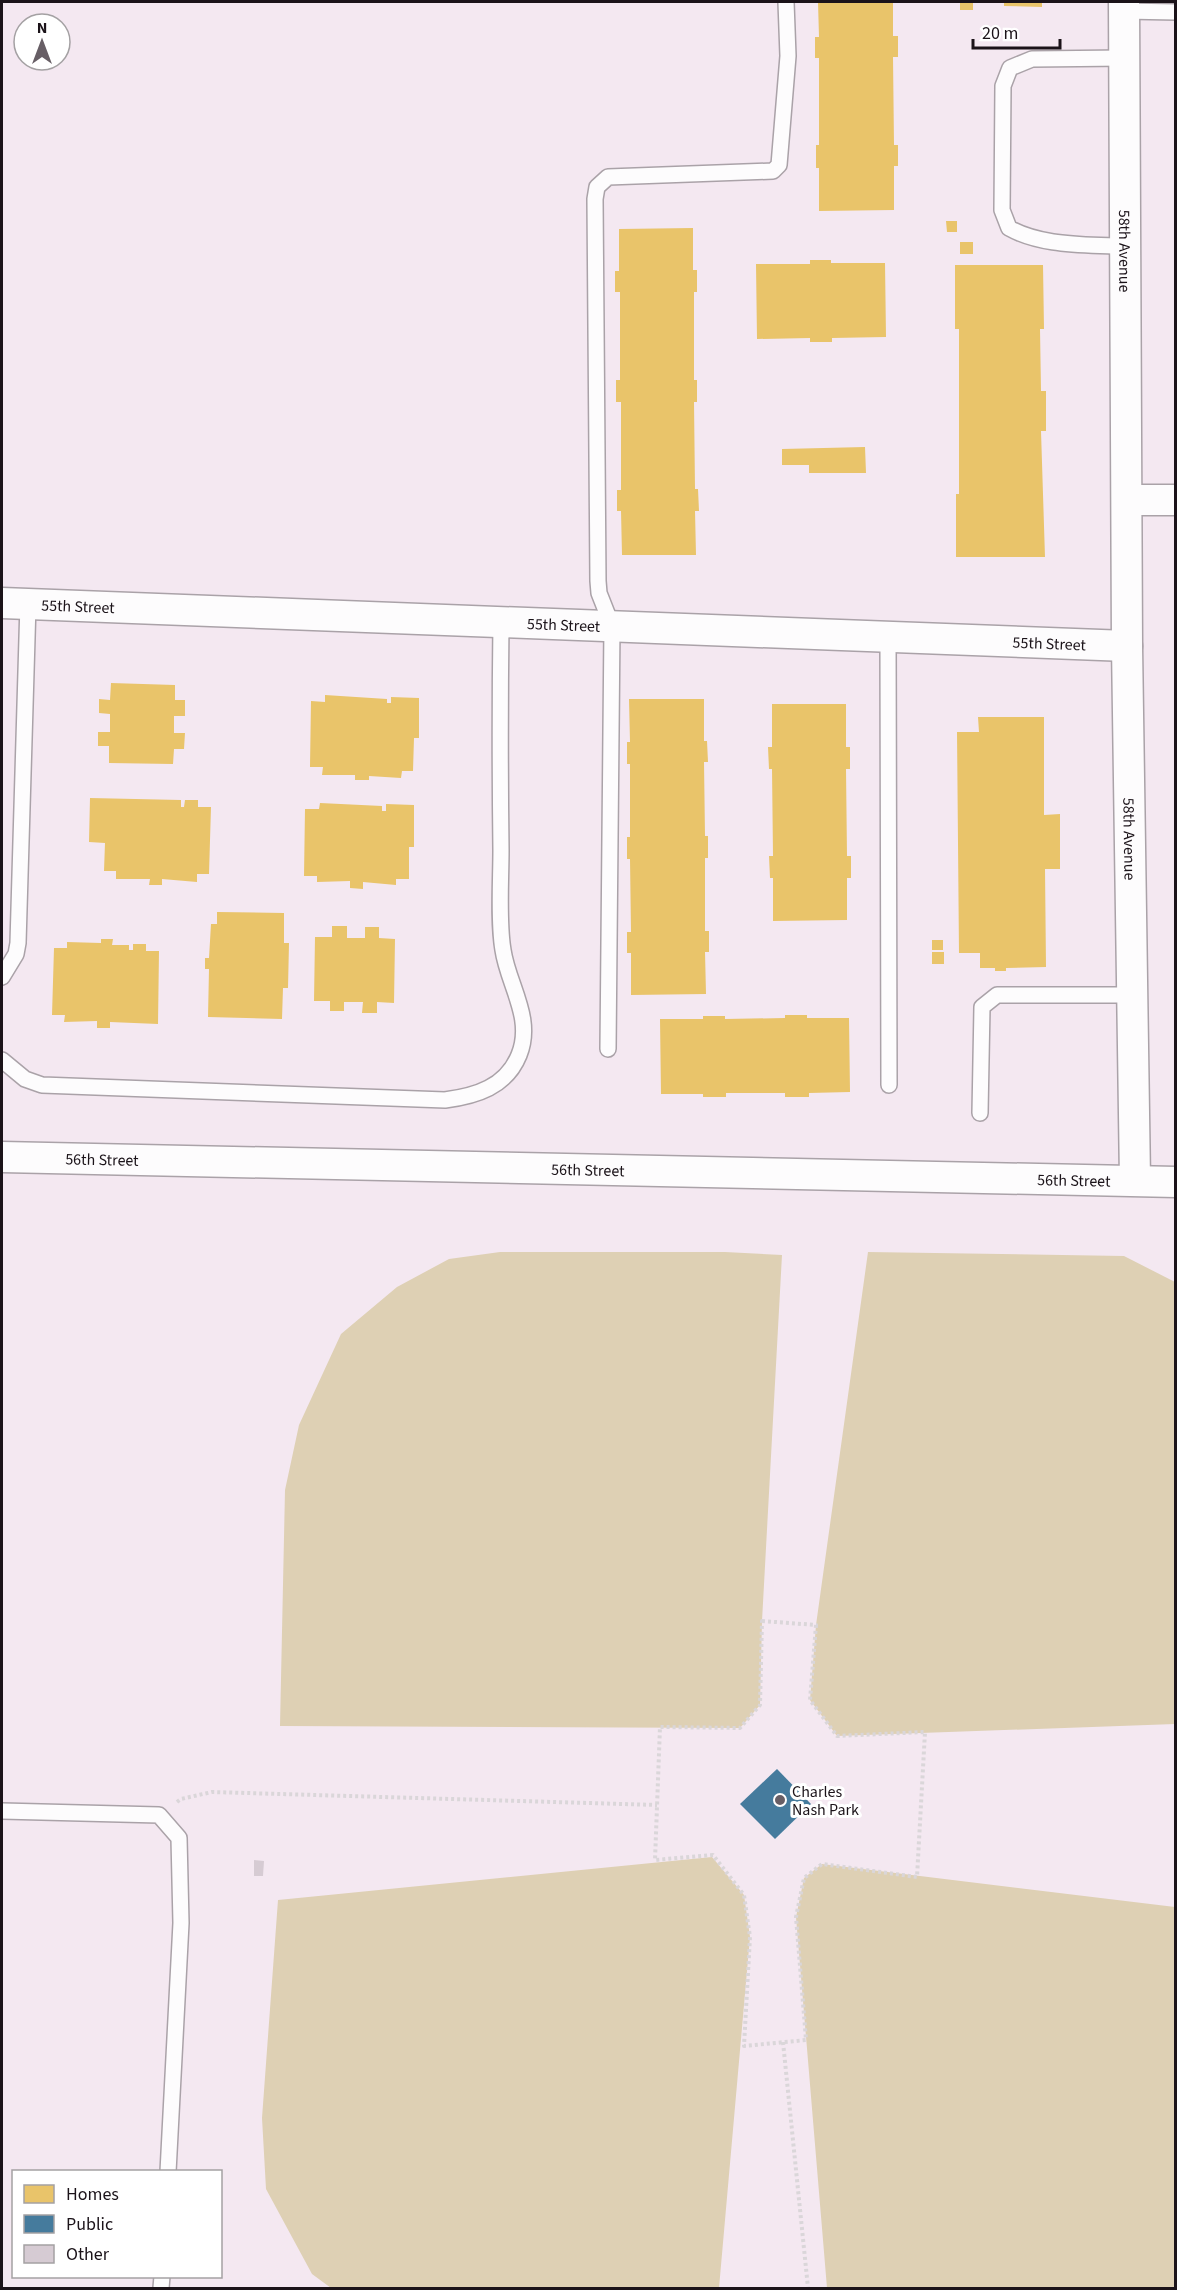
<svg xmlns="http://www.w3.org/2000/svg" width="1177" height="2290" viewBox="0 0 1177 2290" font-family="'Source Sans 3',sans-serif">
  <style>
    .green { fill: #ded0b4 }
    .homes { fill: #e9c46a }
    .public { fill: #457b9d }
    .building { fill: #d6cbd3 }
    .lines { fill: none; stroke-linecap: round; stroke-linejoin: round }
    .service-casing { stroke: #aaa2a8; stroke-width: 18 }
    .minor-casing { stroke: #aaa2a8; stroke-width: 33 }
    .path { stroke: #dad6d9; stroke-width: 4; stroke-dasharray: 3 3; stroke-linecap: butt }
    .service { stroke: #fdfcfd; stroke-width: 15 }
    .minor { stroke: #fdfcfd; stroke-width: 30 }
    .poi-dot { fill: #675e65; stroke: #fff; stroke-width: 2 }
    .labels { text-anchor: middle; stroke-width: 6; stroke-linejoin: round; paint-order: stroke }
    .street-label { font-size: 16px; fill: #1b1319; stroke: #fff }
    .poi-label { font-size: 16px; fill: #1b1319; stroke: #fff; text-anchor: start }
  </style>
  <rect width="100%" height="100%" fill="#f4e8f1"/>
  <path class="green" d="M500 1252H725L782 1255 762 1621 760 1705 740 1728 280 1726 285 1490 299 1425 341 1334 397 1287 449 1259Z
    M868 1252 1124 1256 1175 1282V1724L837 1736 810 1700 816 1625Z
    M712 1857 744 1895 750 1937 719 2288H331L312 2274 266 2189 262 2118 278 1900Z
    M822 1864 1175 1907V2288H827L796 1917 804 1878Z"/>
  <path class="homes" d="M818 2H893V36H898V57H893L894 145H898V166H894V210L819 211V168H816V145H819V58H815V37H819Z
    M960 2H973V10H960Z
    M1004 2H1042V7L1004 6Z
    M946 221H957V232H947Z
    M693 228V270H697V292H694V380H697V402H694L695 489H698L699 511H695L696 555H622L621 511H617V490H621V402H616V380H620V292H615V271H619V229Z
    M960 242H973V254H960Z
    M810 260H831V263H885L886 337 832 338V342H810V338L757 339 756 264H810Z
    M955 265H1043L1044 329H1040L1041 391H1046V431H1041L1045 557H956V494H959V329H955Z
    M865 447 866 473H809V465H782V449Z
    M111 683 175 685V700H185V716H174V733H185L184 749H174L173 764 109 763V746H98V732H110V714L99 713V699L110 700Z
    M325 695 387 699V703H391V697L419 698V738H414L413 771H402L401 778 369 776V780H355V775H322L323 767H310L311 701 325 702Z
    M629 699H704V741H707L708 762H704L705 836H708V858H705V931H709V952H705L706 994 631 995V953H627V932H631L630 859H627V837H630V764H627V742H630Z
    M772 704H846V747H850V769H846L847 856H851V878H847V920L773 921V878H770L769 856H773L772 769H769L768 747H772Z
    M978 717H1044V815L1060 814V869H1045L1046 967 1006 968V971H995V968H980V953H959L957 732H979Z
    M90 798 181 800V807H184L185 800H198V807H211L209 874H197V882L162 879V885H149L150 879H116V871H104L105 843 89 842Z
    M320 803 382 806V811H386V804L414 805V847H409V879H396V885L363 882V889L350 888V881L317 882V876H304L305 809H319Z
    M217 912 284 913V943H289L288 988H283L282 1019 208 1017 209 969H205V958H209L211 924H217Z
    M332 926H347V938H365V927H379V938L395 939 394 1003 377 1002V1013H362L363 1002H344V1011H330V1001H314L315 937H332Z
    M101 939H113L112 945H129V950H133V944H146V951H159L158 1024 110 1022V1028H97V1021L64 1022 65 1015H52L54 948H67V942L101 943Z
    M932 940H943V950H932Z
    M932 952H944V964H932Z
    M785 1015H807V1018H849L850 1092 809 1093V1097H785V1093H726V1097H703V1094H661L660 1019H703V1016H725V1019L785 1018Z"/>
  <path class="public" d="M777 1769 811 1804 775 1839 740 1804Z"/>
  <path class="building" d="M254 1860 264 1861 263 1876H254Z"/>
  <g class="lines">
    <g class="service-casing">
      <path id="service" d="M1124 11 1176 12
        M1125 58 1032 59 1010 68 1003 86 1002 210 1009 228C1043 247 1088 244 1126 247
        M888 637 889 1085
        M2 977 16 954 18 943 28 604
        M608 1049 612 626 599 593 598 581 595 199 597 187 608 177 773 171 779 165 788 56 786 2
        M2 1060 25 1079 42 1085 445 1100C476 1096 506 1087 519 1055 534 1018 508 985 503 950 498 921 501 880 501 850 500 774 500 698 501 622
        M980 1113 982 1007 997 995H1133
        M2 1811 159 1815 179 1838 181 1923 168 2172
        M161 2288 162 2276"/>
    </g>
    <g class="minor-casing">
      <g id="minor">
        <path id="s1" d="M1124 2 1127 646 1135 1180"/>
        <path d="M1128 500H1176"/>
        <path id="s2" d="M2 603 1127 646"/>
        <path id="s3" d="M2 1157 1176 1182"/>
      </g>
    </g>
    <path class="path" d="M762 1621 816 1625 810 1700 837 1736 925 1732 917 1877 822 1864 804 1878 796 1917 806 2040 744 2046 750 1937 744 1895 713 1855 655 1860 660 1727 740 1728 760 1705Z
      M177 1802 181 1799 212 1792 657 1805
      M783 2042 808 2288"/>
    <use href="#service" class="service"/>
    <use href="#minor" class="minor"/>
  </g>
  <circle class="poi-dot" cx="780" cy="1800" r="6"/>
  <g class="labels">
    <g class="street-label">
      <text dy="6" stroke="none"><textPath href="#s1" startOffset="249">58th Avenue</textPath></text>
      <text dy="6" stroke="none"><textPath href="#s2" startOffset="76">55th Street</textPath></text>
      <text dy="6" stroke="none"><textPath href="#s2" startOffset="562">55th Street</textPath></text>
      <text dy="6" stroke="none"><textPath href="#s2" startOffset="1048">55th Street</textPath></text>
      <text dy="6" stroke="none"><textPath href="#s1" startOffset="837">58th Avenue</textPath></text>
      <text dy="6" stroke="none"><textPath href="#s3" startOffset="100">56th Street</textPath></text>
      <text dy="6" stroke="none"><textPath href="#s3" startOffset="586">56th Street</textPath></text>
      <text dy="6" stroke="none"><textPath href="#s3" startOffset="1072">56th Street</textPath></text>
    </g>
    <g class="poi-label">
      <text x="792" y="1797">Charles<tspan x="792" dy="18">Nash Park</tspan></text>
    </g>
  </g>
  <rect width="1177" height="2290" fill="none" stroke="#1b1319" stroke-width="6"/>
  <rect x="12" y="2170" width="210" height="108" fill="#ffffff" stroke="#a4a1a3" stroke-width="1.5"/>
  <rect x="24" y="2185" width="30" height="18" fill="#e9c46a" stroke="#a4a1a3" stroke-width="1.5"/>
  <text x="66" y="2200" font-size="18" fill="#1b1319">Homes</text>
  <rect x="24" y="2215" width="30" height="18" fill="#457b9d" stroke="#a4a1a3" stroke-width="1.5"/>
  <text x="66" y="2230" font-size="18" fill="#1b1319">Public</text>
  <rect x="24" y="2245" width="30" height="18" fill="#d6cbd3" stroke="#a4a1a3" stroke-width="1.5"/>
  <text x="66" y="2260" font-size="18" fill="#1b1319">Other</text>
  <g transform="translate(42 42)"><circle r="28" fill="#ffffff" stroke="#a4a1a3" stroke-width="1.5"/>
  <path d="M0-4.5L10 22L0 15L-10 22Z" fill="#675e65"/>
  <text y="-9" font-size="16" font-weight="bold" text-anchor="middle" fill="#1b1319">N</text>
  </g>
  <path d="M973 39v9h87v-9" fill="none" stroke="#1b1319" stroke-width="3"/>
  <text x="982" y="39" font-size="18" fill="#1b1319" stroke="#ffffff" stroke-width="4.5" paint-order="stroke">20 m</text>
</svg>
